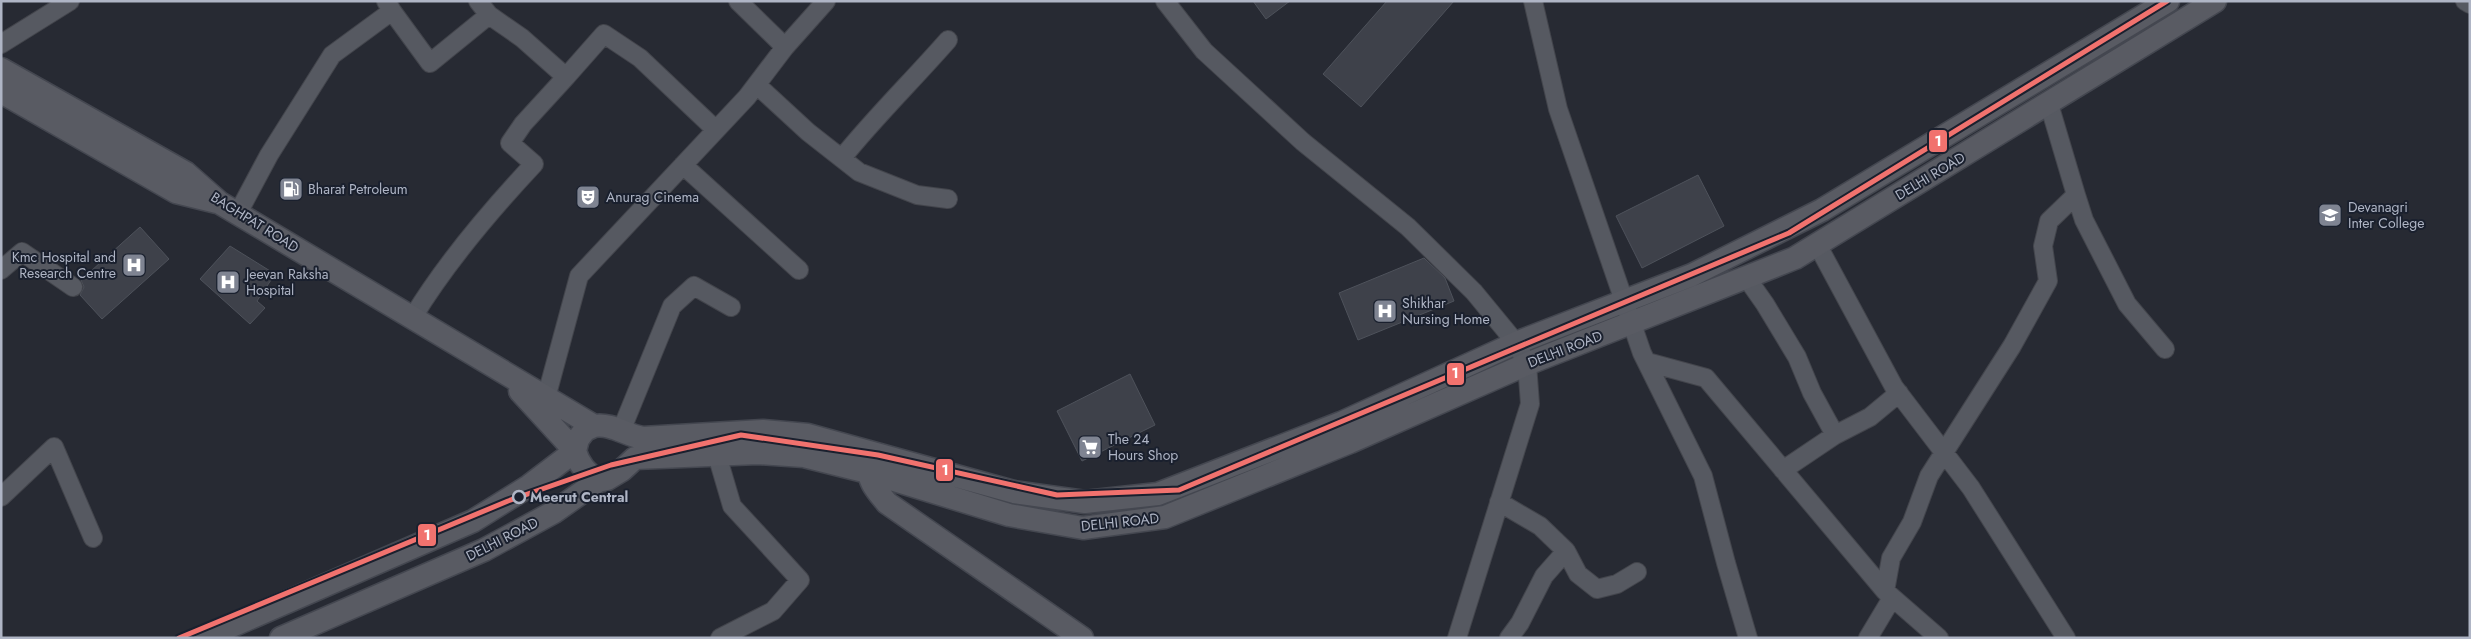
<svg xmlns="http://www.w3.org/2000/svg" width="2471" height="639" viewBox="0 0 2471 639" font-family="Jost,sans-serif">
  <style>
    .building { fill: #3e414a; stroke: #4e525b }
    .lines { fill: none; stroke-linecap: round; stroke-linejoin: round }
    .minor-casing { stroke: #43454c; stroke-width: 20 }
    .major-casing { stroke: #444750; stroke-width: 25 }
    .minor { stroke: #565961; stroke-width: 18 }
    .major { stroke: #595b63; stroke-width: 22 }
    .metro-1-casing { stroke: #1a202e; stroke-width: 9 }
    .metro-1 { stroke: #f1726e; stroke-width: 5 }
    .stop-dot { fill: #1a202e; stroke: #afb5c5; stroke-width: 2.5 }
    .labels { text-anchor: middle; stroke-width: 4; stroke-linejoin: round; paint-order: stroke }
    .street-label { font-size: 14px; fill: #afb5c5; stroke: #1a202e }
    .poi-label { font-size: 14px; fill: #afb5c5; stroke: #1a202e; text-anchor: start }
    .stop-label { font-size: 14px; font-weight: bold; fill: #afb5c5; stroke: #1a202e; text-anchor: start }
    .line-badge { stroke: #1a202e; stroke-width: 2 }
    .badge-label { font-size: 14px; text-anchor: middle; font-weight: bold; fill: #fff }
  </style>
  <rect width="100%" height="100%" fill="#272a33"/>
  <path class="building" d="M1253 1H1290L1266 19Z
    M1387 1H1454L1361 107 1323 74Z
    M1698 175 1724 226 1642 268 1616 216Z
    M140 227 169 259 102 319 80 295 84 287 81 280Z
    M230 246 275 274 257 301 265 308 250 324 200 279Z
    M1424 258 1445 278 1454 301 1358 340 1339 293Z
    M1130 374 1155 425 1082 461 1057 411Z"/>
  <g class="lines">
    <g class="minor-casing">
      <path id="minor" d="M1165 1 1204 51 1303 142 1408 227 1474 292 1516 343 1527 364 1530 404 1457 638
        M1533 1 1558 109 1642 353 1703 476 1726 563 1748 638
        M2465 1 2470 4
        M392 11 430 63 489 15 478 1
        M489 15 522 38 566 77 604 34 640 58 716 130
        M1 44 70 1
        M785 47 826 1
        M757 85 808 132 859 172 917 195 948 199
        M842 158C875 117 913 80 948 40
        M683 165 799 270
        M2076 195 2084 220 2127 304 2165 349
        M238 213 269 155 332 55 392 11 386 1
        M1817 244 1894 387 1971 488 2066 638
        M1 270 22 252 73 287
        M1746 277 1765 304 1797 357 1812 393 1835 435
        M413 317C447 261 490 211 534 164L510 143 523 124 566 77
        M1647 362 1706 378 1885 591 1939 638
        M546 398 579 276 747 97 785 47 738 1
        M621 431 672 306 694 286 731 307
        M717 455 732 506 800 580 773 611 720 638
        M1783 470 1835 435 1870 417 1899 393
        M1 497 54 447 93 538
        M1499 502 1540 526 1566 551 1544 576 1520 623 1509 638
        M1566 551 1578 574 1597 589 1617 584 1637 572
        M1885 591 1891 558 1912 522 1929 476 2012 346 2048 281 2043 246 2049 221 2076 195 2049 104
        M1868 638 1892 598"/>
    </g>
    <g class="major-casing">
      <path id="major" d="M1 69 186 173 220 203 594 426C612 423 625 435 643 438L763 431 808 435 1014 492 1085 502 1158 494 1341 423 1516 343 1692 275 1822 210 2168 1
        M1 92 176 192 217 202
        M520 391 575 451C579 465 586 472 598 481
        M870 465C866 480 878 492 887 503L1082 638
        M204 638 473 521 529 486 575 451 578 439 585 430 594 426
        M281 638 484 550 554 512 598 481 607 479 622 470 635 458 758 453 804 456 868 472 1009 515 1083 528 1165 517 1350 442 1527 364 1795 258 2215 1"/>
    </g>
    <use href="#minor" class="minor"/>
    <use href="#major" class="major"/>
    <g class="metro-1-casing">
      <path id="metro-1" d="M179 638 508 501 611 465 741 435 878 455 1057 495 1179 490 1789 233 2167 1"/>
    </g>
    <use href="#metro-1" class="metro-1"/>
  </g>
  <defs>
    <g id="fuel-square" transform="scale(1.25)"><rect x="-9" y="-9" width="18" height="18" rx="4" fill="#7f8492" stroke="#1a202e"/><path d="M-5.5-6h7V0h2V4h1.3V-2.5L3-4.5l.8-.8L6-3V5H2.5V1h-1V6h-7ZM-4.2-4.7v3.2H.2V-4.7Z" fill="#fff"/></g>
    <g id="theatre-square" transform="scale(1.25)"><rect x="-9" y="-9" width="18" height="18" rx="4" fill="#7f8492" stroke="#1a202e"/><path d="M-5-5.5Q0-4 5-5.5V0Q5 5 0 6Q-5 5-5 0ZM-3.3-2.5H-1v1.5H-3.3ZM1-2.5H3.3v1.5H1ZM-2.8 1Q0 5.5 2.8 1Z" fill="#fff"/></g>
    <g id="university-square" transform="scale(1.25)"><rect x="-9" y="-9" width="18" height="18" rx="4" fill="#7f8492" stroke="#1a202e"/><path d="M0-5L7-2L0 1L-7-2ZM-4 1L0 2.5L4 1V4Q0 6-4 4Z" fill="#fff"/></g>
    <g id="hospital-square" transform="scale(1.25)"><rect x="-9" y="-9" width="18" height="18" rx="4" fill="#7f8492" stroke="#1a202e"/><path d="M-5-5h3v3.5h4V-5h3V5h-3V1.5h-4V5h-3Z" fill="#fff"/></g>
    <g id="supermarket-square" transform="scale(1.25)"><rect x="-9" y="-9" width="18" height="18" rx="4" fill="#7f8492" stroke="#1a202e"/><path d="M-6-5.5h2.5l.6 2H6L4.5 2H-2.5L-4.4-4H-6ZM-1.5 3.2a1.3 1.3 0 1 0 .1 0ZM3 3.2a1.3 1.3 0 1 0 .1 0Z" fill="#fff"/></g>
  </defs>
  <g fill-rule="evenodd">
    <use href="#fuel-square" x="291" y="189"/>
    <use href="#theatre-square" x="588" y="197"/>
    <use href="#university-square" x="2330" y="215"/>
    <use href="#hospital-square" x="134" y="265"/>
    <use href="#hospital-square" x="228" y="282"/>
    <use href="#hospital-square" x="1385" y="311"/>
    <use href="#supermarket-square" x="1090" y="447"/>
  </g>
  <circle class="stop-dot" cx="519" cy="497" r="6"/>
  <g class="labels">
    <g class="street-label">
      <text transform="translate(1930 176) rotate(-31)" y="5">DELHI ROAD</text>
      <text transform="translate(255 222) rotate(32)" y="5">BAGHPAT ROAD</text>
      <text transform="translate(1565 349) rotate(-21)" y="5">DELHI ROAD</text>
      <text transform="translate(1120 522) rotate(-6)" y="5">DELHI ROAD</text>
      <text transform="translate(502 539) rotate(-27)" y="5">DELHI ROAD</text>
    </g>
    <g class="poi-label">
      <text x="308" y="194">Bharat Petroleum</text>
      <text x="606" y="202">Anurag Cinema</text>
      <text x="2348" y="212">Devanagri<tspan x="2348" dy="16">Inter College</tspan></text>
      <text x="116" y="262" text-anchor="end">Kmc Hospital and<tspan x="116" dy="16">Research Centre</tspan></text>
      <text x="246" y="279">Jeevan Raksha<tspan x="246" dy="16">Hospital</tspan></text>
      <text x="1402" y="308">Shikhar<tspan x="1402" dy="16">Nursing Home</tspan></text>
      <text x="1108" y="444">The 24<tspan x="1108" dy="16">Hours Shop</tspan></text>
    </g>
    <g class="stop-label">
      <text x="530" y="502">Meerut Central</text>
    </g>
  </g>
  <g class="line-badge">
    <rect x="1928" y="129" width="20" height="24" rx="5" fill="#f1726e"/>
    <rect x="1446" y="362" width="19" height="24" rx="5" fill="#f1726e"/>
    <rect x="935" y="458" width="19" height="24" rx="5" fill="#f1726e"/>
    <rect x="417" y="523" width="20" height="24" rx="5" fill="#f1726e"/>
  </g>
  <g class="badge-label">
    <text x="1938" y="146">1</text>
    <text x="1455" y="378">1</text>
    <text x="945" y="475">1</text>
    <text x="427" y="540">1</text>
  </g>
  <rect width="2471" height="639" fill="none" stroke="#afb5c5" stroke-width="5"/>
</svg>
